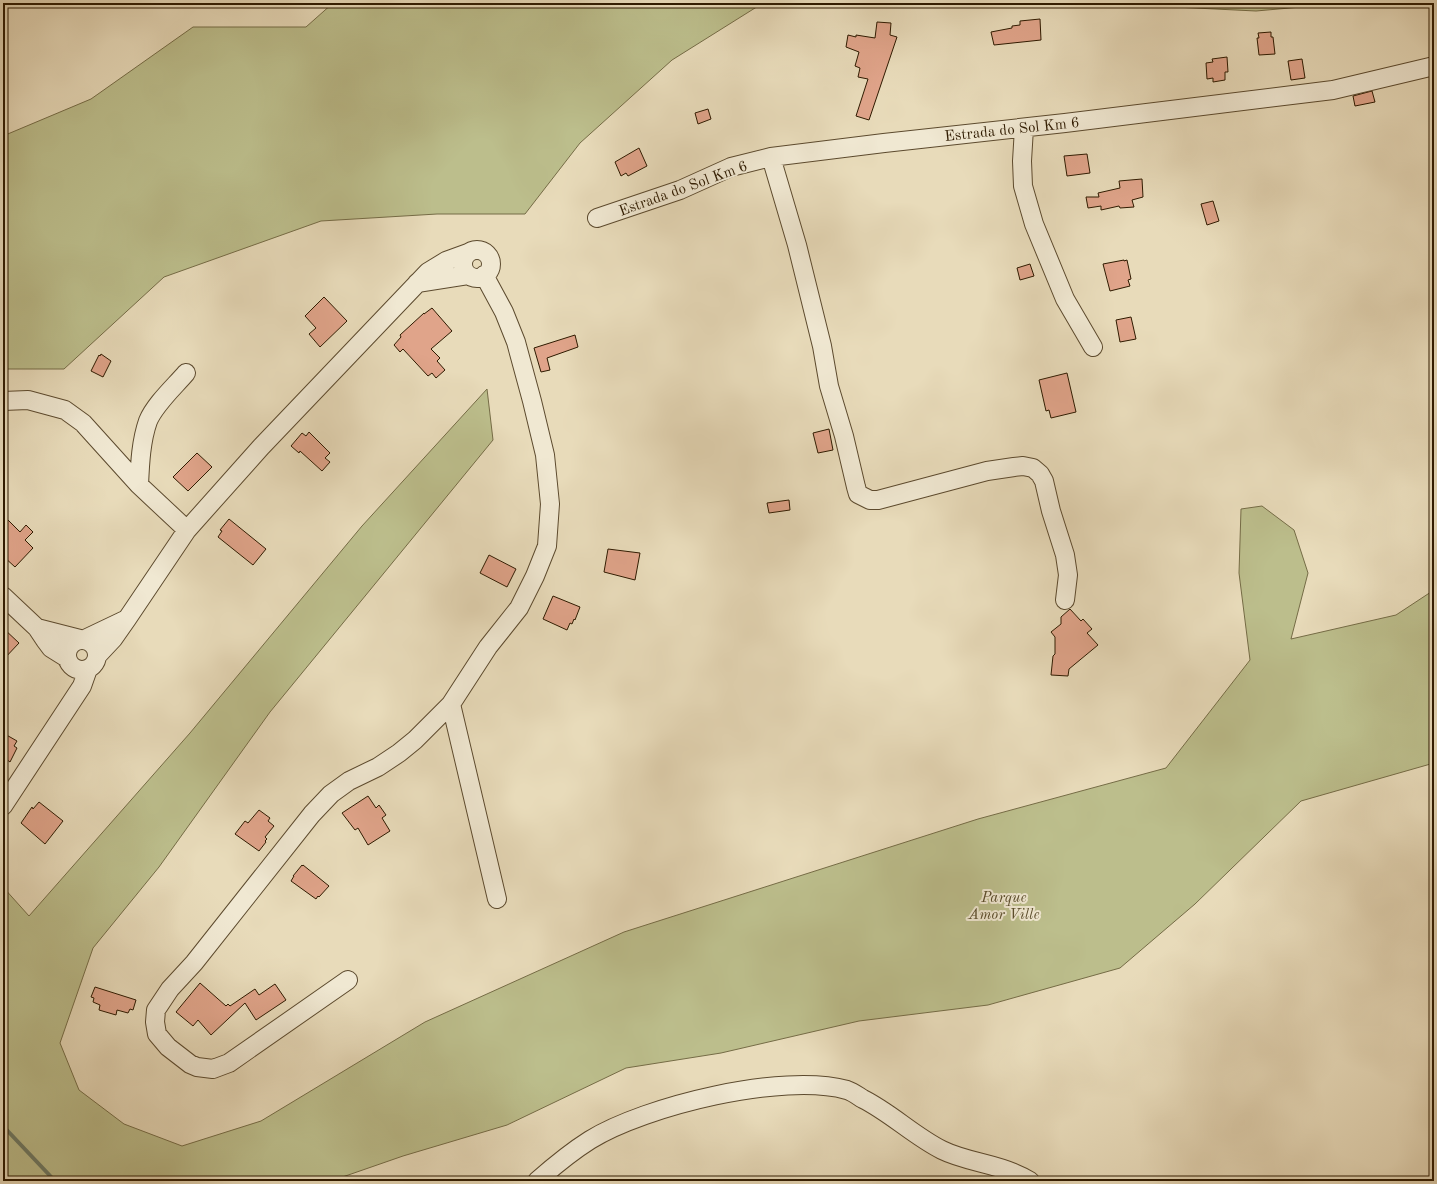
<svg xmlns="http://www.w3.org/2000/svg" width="1437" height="1184" viewBox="0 0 1437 1184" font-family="'Old Standard TT',serif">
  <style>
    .green { fill: #bcbe8c; stroke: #756c46 }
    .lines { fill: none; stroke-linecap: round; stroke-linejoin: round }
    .stream { stroke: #6e7b66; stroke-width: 4 }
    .building { fill: #e0a48a; stroke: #2e1a00 }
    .minor-casing { stroke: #5c4a2e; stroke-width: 20 }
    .minor { stroke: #f0e8d2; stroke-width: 18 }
    .labels { text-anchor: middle; stroke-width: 4; stroke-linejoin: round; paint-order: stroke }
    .street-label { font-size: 15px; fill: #2e1a00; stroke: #f0e8d2 }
    .park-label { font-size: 15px; font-style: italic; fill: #594b2a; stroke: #f0e8d2 }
  </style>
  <rect width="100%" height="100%" fill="#e8dbba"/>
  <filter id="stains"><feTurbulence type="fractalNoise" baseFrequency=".005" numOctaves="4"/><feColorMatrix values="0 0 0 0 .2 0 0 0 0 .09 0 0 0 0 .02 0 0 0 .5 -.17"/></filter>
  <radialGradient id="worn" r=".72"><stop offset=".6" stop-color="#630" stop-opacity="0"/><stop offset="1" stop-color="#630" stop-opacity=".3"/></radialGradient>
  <path class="green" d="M333 3H763L672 60 580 143 525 214H437L321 221 164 277 64 369H3V136L91 99 193 27H306Z
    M1144 3H1314L1312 6 1256 11 1154 6Z
    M487 389 493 440 270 712 159 867 93 948 60 1043 79 1090 124 1124 182 1146 261 1121 425 1022 624 932 978 819 1166 768 1250 660 1239 573 1241 509 1262 506 1294 530 1308 573 1291 639 1396 615 1434 590V763L1301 801 1195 904 1120 968 988 1005 859 1021 721 1053 626 1068 507 1125 403 1156 331 1181H3V887L29 916 190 733 362 526Z"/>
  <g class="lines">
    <path class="stream" d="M3 1126 55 1181"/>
  </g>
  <path class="building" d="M1040 19 1041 40 994 45 991 32 1012 28V26L1020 25V21Z
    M877 22 891 23 890 35 897 37 869 120 856 116 868 79 858 77 860 68 855 66 859 52 846 47 848 35 856 37V35L875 38Z
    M1271 32V37H1273L1275 54 1259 55 1257 38H1259L1258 33Z
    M1227 57 1228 72H1225V80L1213 82V78L1207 79 1206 63 1213 62 1212 59Z
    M1302 59 1305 78 1291 80 1288 61Z
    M1372 91 1375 102 1355 106 1353 96Z
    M708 109 711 119 698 124 695 113Z
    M639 148 647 166 628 176 626 173 621 176 615 162Z
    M1087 154 1090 173 1067 176 1064 156Z
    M1142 179 1143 197 1132 200 1134 207 1120 208 1119 206 1101 210V206L1088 208 1086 197H1099L1098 193 1120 188 1119 181Z
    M1213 201 1219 221 1207 225 1201 204Z
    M1124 260V261L1127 260 1131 279 1128 280 1130 286 1110 291 1103 264Z
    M1030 264 1034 276 1020 280 1017 268Z
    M324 297 347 321 320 347 309 334 316 328 305 316Z
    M432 308 452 331 431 349 440 358 437 361 445 370 436 378 432 373 428 376 403 349 400 352 394 345 401 337 400 335 424 313V314Z
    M1131 317 1136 339 1120 342 1116 320Z
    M575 335 578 347 547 358 550 370 541 372 534 348Z
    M101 354 111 361 103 377 91 371 99 355 100 356Z
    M1067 373 1076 412 1051 418 1049 410 1046 411 1039 380Z
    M829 429 833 450 818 453 813 433Z
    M309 432 330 453 325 458 330 462 322 471 300 451 299 453 291 446 302 433 306 436Z
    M197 453 212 467 188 491 173 477Z
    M789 500 790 510 769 513 767 503Z
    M3 515 20 532 26 525 33 532 25 540 33 548 15 567 3 556Z
    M229 519 266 549 253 565 218 537 222 531 220 530Z
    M608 549 640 553 635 580 604 572Z
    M489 555 516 569 507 587 480 573Z
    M553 596 580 607 575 620 574 619 572 624 570 623 567 630 543 619Z
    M1070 609 1081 621 1083 619 1092 629 1087 633 1098 645 1069 669 1068 676 1051 675 1053 656 1055 654V637L1051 632 1061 624V617Z
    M3 628 19 643 3 660Z
    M3 733 17 741 14 746 17 748 10 762 6 759 3 765Z
    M368 796 376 808 379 805 386 815 382 818 390 831 368 845 358 828 355 830 342 813Z
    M39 802 63 821 45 844 21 823 32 807 33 809Z
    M259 810 270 818 268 821 274 826 265 837 267 839 265 841 266 842 259 851 235 834 245 821 248 823Z
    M302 865 303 866V865L329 886 319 897 318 896 316 899 291 881 294 876H293Z
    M200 983 226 1006 228 1004 230 1006 255 989 259 995 275 984 286 1000 256 1020 245 1003 211 1035 198 1020 193 1026 176 1012Z
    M95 987 136 1000 133 1010 130 1009 128 1013 117 1010 116 1015 99 1010 100 1005 93 1002 94 998 91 997Z"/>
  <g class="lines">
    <g class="minor-casing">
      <path id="minor" d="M1024 128 1022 161 1023 186 1034 224 1065 299 1093 347
        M771 157 797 245 822 346 829 386 844 436 856 487 858 494 870 500H878L987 471 1014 467 1023 466 1033 468 1040 474 1044 481 1051 511 1065 555 1068 575 1065 600
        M597 218 680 190 731 167 771 157 884 143 1065 123 1333 90 1434 66
        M463 264a14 14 0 1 1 28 0a14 14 0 1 1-28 0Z
        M417 283 468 275
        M3 401 28 400 65 410 83 423 139 485 187 530
        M139 485C140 463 141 441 148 421 155 404 175 386 186 373
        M3 596 37 628 45 640 51 648 67 658
        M37 628 80 639
        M85 639 127 619
        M67 655a15 15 0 1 1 30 0a15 15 0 1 1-30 0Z
        M98 655 113 639 127 619 187 530 261 447 428 272 446 261 468 253
        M451 704 497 899
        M3 806 82 686 88 669
        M348 980 229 1063 213 1069 197 1067 190 1064 168 1047 157 1034 155 1022 156 1010 170 989 194 963 312 814 331 794 349 781 378 767 399 753 415 740 451 704 488 647 519 608 535 576 547 546 550 504 545 455 532 401 516 342 504 312 484 275
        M537 1181C554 1166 571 1152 590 1140 645 1106 783 1072 847 1090 853 1092 858 1096 863 1099 891 1113 914 1136 942 1150 964 1161 991 1163 1014 1173 1019 1175 1025 1178 1030 1181"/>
    </g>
    <use href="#minor" class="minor"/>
  </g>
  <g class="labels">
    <g class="street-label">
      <text transform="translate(1012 129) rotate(-6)" y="5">Estrada do Sol Km 6</text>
      <text transform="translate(683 188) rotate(-20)" y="5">Estrada do Sol Km 6</text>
    </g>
    <g class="park-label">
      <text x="1004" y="902">Parque<tspan x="1004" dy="17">Amor Ville</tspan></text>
    </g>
  </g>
  <rect width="1437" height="1184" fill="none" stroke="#e8dbba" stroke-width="16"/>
  <rect x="4" y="4" width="1429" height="1176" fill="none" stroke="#2e1a00" stroke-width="2"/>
  <rect x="8" y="8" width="1421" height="1168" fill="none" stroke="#2e1a00"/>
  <rect width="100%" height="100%" filter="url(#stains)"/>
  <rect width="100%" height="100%" fill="url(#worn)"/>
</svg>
